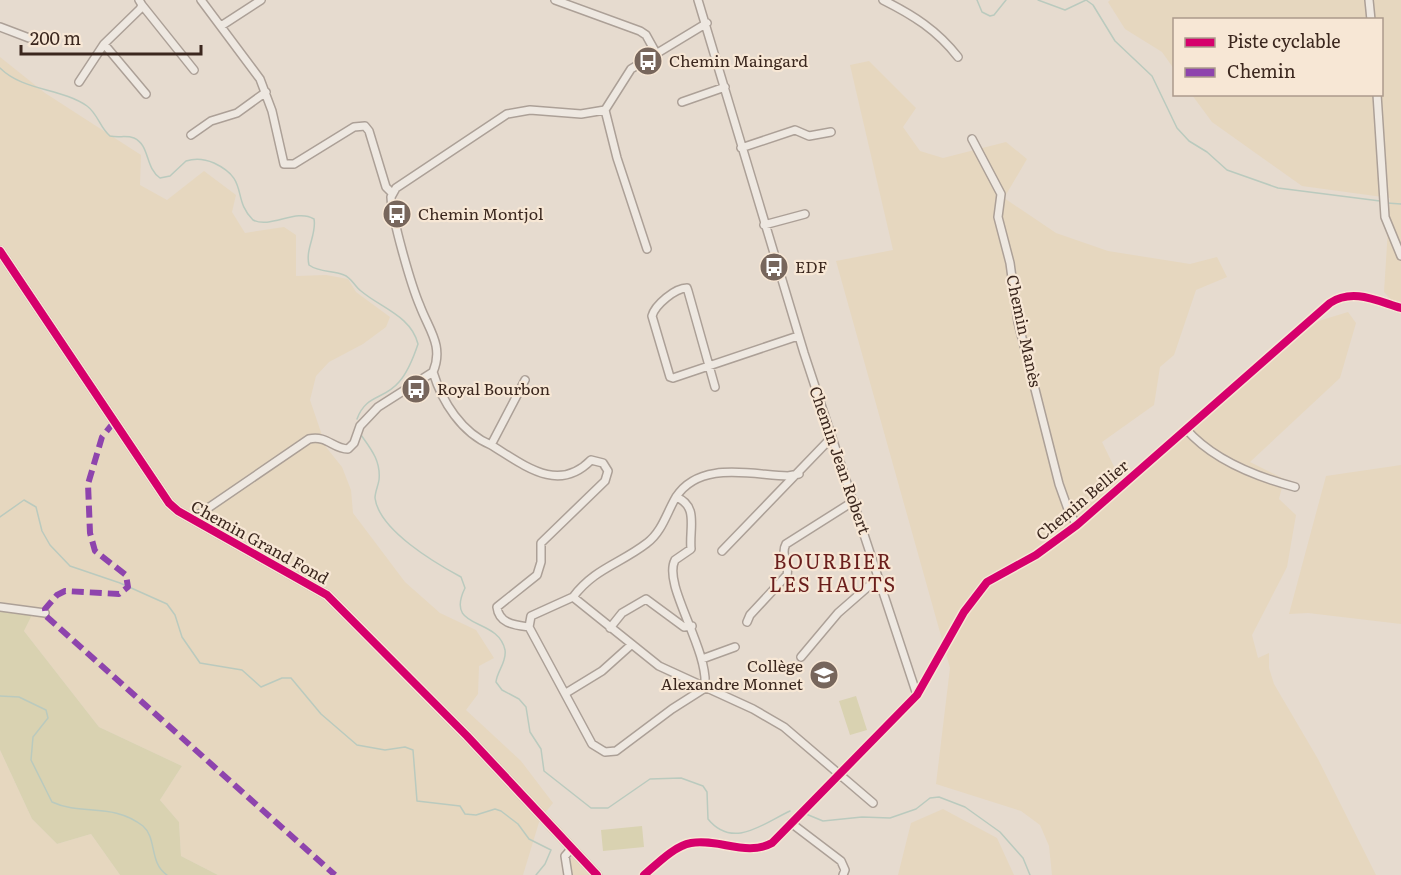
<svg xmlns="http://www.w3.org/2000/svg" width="1401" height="875" viewBox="0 0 1401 875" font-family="Literata,serif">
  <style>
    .farmland { fill: #e6d7bf }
    .green { fill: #d9d2b1 }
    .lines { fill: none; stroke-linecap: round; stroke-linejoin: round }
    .stream { stroke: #bacabe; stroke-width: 1.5 }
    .minor-casing { stroke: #aca097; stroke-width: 10 }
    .tertiary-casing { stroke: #aca097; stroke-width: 11 }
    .minor { stroke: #eee8e1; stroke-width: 7 }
    .tertiary { stroke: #eee8e1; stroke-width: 8 }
    .quiet { stroke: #8e44ad; stroke-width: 6; stroke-dasharray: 12 6; stroke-linecap: butt }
    .cycleway-casing { stroke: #f7e7d5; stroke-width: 11 }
    .cycleway { stroke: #d6006c; stroke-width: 8 }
    .labels { text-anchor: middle; stroke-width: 4.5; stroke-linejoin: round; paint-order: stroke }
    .poi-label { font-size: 16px; fill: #3b271e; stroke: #f7e7d5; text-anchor: start }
    .street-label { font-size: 16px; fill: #3b271e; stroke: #f7e7d5 }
    .quarter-label { font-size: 20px; letter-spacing: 1.5px; fill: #6a1e1c; stroke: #f7e7d5 }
  </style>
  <rect width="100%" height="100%" fill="#e6dbcf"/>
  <path class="farmland" d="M1110 0H1401V310L1384 292 1390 198 1302 186 1212 122 1192 95 1382 94V20H1174V69L1162 52 1125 29 1108 2Z
    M0 57 45 93 141 155 140 185 167 200 204 171 236 195 232 212 245 233 284 227 296 235V276L326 275 348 279 356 292 390 317 386 327 363 344 329 362 316 376 310 400 326 447 342 467 351 490 353 513 405 582 440 613 476 630 494 658 479 666 478 694 466 710 521 761 553 803 540 819 523 875H218L181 856 179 822 160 800 182 766 99 727 24 631 35 609 0 604Z
    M869 61 916 108 903 127 920 151 943 158 1006 142 1027 159 1004 198 1056 233 1108 251 1190 264 1217 257 1227 277 1196 290 1174 355 1160 367 1154 405 1102 442 1124 487 1312 323 1348 312 1356 323 1340 378 1250 462 1284 479 1279 499 1296 515 1287 567 1252 635 1258 658 1269 653V668L1274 684 1318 759 1376 875H1052L1049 846 1040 825 1021 811 936 784 950 668 836 261 893 250 850 65Z
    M1401 465V624L1308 613 1289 614 1326 476Z
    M0 750 32 819 57 844 91 834 120 875H0Z
    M943 809 997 838 1014 875H898L911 823Z
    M573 854 593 875H571L569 863Z"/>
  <path class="green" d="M0 604 35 609 24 631 99 727 182 766 160 800 179 822 181 856 218 875H120L91 834 57 844 32 819 0 750Z
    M856 696 867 730 850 735 839 701Z
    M642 826 644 847 603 851 601 830Z"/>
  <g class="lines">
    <path class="stream" d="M977 0 982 12 990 16 994 15 1006 0
      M1038 0 1065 10 1086 0 1093 5 1115 41 1152 76 1177 128 1189 141 1207 152 1227 170 1278 188 1380 201
      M0 68C23 91 61 88 87 106 98 114 100 128 110 136 119 138 126 135 134 138 150 145 145 168 160 178L170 176 186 161C195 158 205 159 214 163 250 180 231 198 253 220 271 229 296 208 314 219 317 234 305 249 309 265 320 273 332 270 344 275 351 277 355 287 361 291 381 308 411 316 418 344 414 356 408 372 399 382 384 400 366 394 357 419
      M1387 203 1401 204
      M361 435C371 449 381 461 379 480 378 486 375 492 375 498 379 530 435 563 461 577L465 588C444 631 498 616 505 650 507 662 497 671 496 682L502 690 519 699 526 707 530 732 541 749 544 771 591 808H608L650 779 681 778 703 786 707 792 708 819C733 850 764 823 790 811
      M0 517 24 500 36 507 42 531 50 545 70 566 120 583 167 604 175 615 182 637 200 663 242 670 261 687 282 678H291L321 714 357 745 385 750 405 747 413 750 417 801 460 806 465 814 476 815 495 809 501 811 518 824 529 839 551 850 545 864 536 875
      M0 696 19 697 46 710 48 718 33 737 31 760 52 802C82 816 112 802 143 826 157 838 149 863 167 875
      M806 814 823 821 862 817 890 818 916 809 930 798 939 797 965 807 1000 832 1023 858 1030 875"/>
    <g class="minor-casing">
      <path id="minor" d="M201 0 260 79 272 111 284 164H294L354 127 365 126 369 131 386 187 392 193
        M555 0 640 31 646 35 656 53
        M698 0 804 353 917 695
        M883 0C913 15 937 30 958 57
        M1369 0 1371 20
        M142 5 194 70
        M221 26 261 0
        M0 27 29 38
        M104 44 146 94
        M79 82 104 44 140 9 142 5 139 0
        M1377 94 1385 217 1401 256
        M682 102 725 87
        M605 110 617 158 647 249
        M191 135 211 121 237 113 266 92
        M972 139 1001 194 998 217 1010 263 1018 322 1059 484 1069 512 1077 525
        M741 148 795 130 809 136 831 132
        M764 225 805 214
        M433 372C442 402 462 433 491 445L525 380
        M715 387 688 291 687 288C675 288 655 305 652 316L670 377 673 378 798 336
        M1186 429C1212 459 1257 477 1295 487
        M491 445C524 465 558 494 591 460L603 463 608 471 605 481 541 543V562L537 575 497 607C499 624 515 625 529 627
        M192 519 309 439C327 435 333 449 348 449L354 443 360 426 378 407 433 372C444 346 429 330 420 306 411 285 392 219 391 197L396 188 507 114 530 110 581 114 605 110 631 69 707 23
        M722 551 832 437
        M573 597 531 616 529 627 592 744 605 752 616 751 672 709 705 688C709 648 662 585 675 560L691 549C689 528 699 506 676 497
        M573 597 659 666 753 709 784 727 873 803
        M573 597C595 568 620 564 647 543 662 532 667 512 676 497 700 460 752 475 788 476L799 474
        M0 607 45 613
        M747 622 750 615 787 575C790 564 780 555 786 544L854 501
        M610 628 622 613 646 599 684 627 692 626
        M801 657 838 613 878 578
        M702 659 735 647
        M566 693 602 671 631 645
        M791 823 841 861 845 870 843 875
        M568 875 565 856 572 848
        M644 875C657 864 674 846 691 843 718 838 747 857 772 843L917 695 964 612 987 582 1036 555 1077 525 1330 303C1353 288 1377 301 1401 308"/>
    </g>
    <g class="tertiary-casing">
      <path id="tertiary" d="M0 251 169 503 178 511 327 595 467 736 597 875"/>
    </g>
    <use href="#minor" class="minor"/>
    <use href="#tertiary" class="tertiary"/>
    <path class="quiet" d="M114 422 102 437 88 484 90 533 95 551 126 575 128 587 119 594 65 591 57 595 45 609 46 616 335 875"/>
    <g class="cycleway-casing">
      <path id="cycleway" d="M0 251 169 503 178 511 327 595 467 736 597 875
        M644 875C657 864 674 846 691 843 718 838 747 857 772 843L917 695 964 612 987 582 1036 555 1077 525 1330 303C1353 288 1377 301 1401 308"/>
    </g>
    <use href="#cycleway" class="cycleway"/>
  </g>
  <defs>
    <g id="bus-disc" transform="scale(1.5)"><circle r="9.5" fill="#77665c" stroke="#f7e7d5"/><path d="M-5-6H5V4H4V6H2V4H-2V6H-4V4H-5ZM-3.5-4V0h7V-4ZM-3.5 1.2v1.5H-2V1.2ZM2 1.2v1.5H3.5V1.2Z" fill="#fff"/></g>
    <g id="school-disc" transform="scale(1.5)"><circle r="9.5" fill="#77665c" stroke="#f7e7d5"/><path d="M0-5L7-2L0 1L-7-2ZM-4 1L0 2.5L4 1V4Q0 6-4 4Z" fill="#fff"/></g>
  </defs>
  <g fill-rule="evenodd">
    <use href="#bus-disc" x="648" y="61"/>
    <use href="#bus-disc" x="397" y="214"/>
    <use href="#bus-disc" x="774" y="267"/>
    <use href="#bus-disc" x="416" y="389"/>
    <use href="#school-disc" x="824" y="675"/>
  </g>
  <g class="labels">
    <g class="poi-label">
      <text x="669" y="67">Chemin Maingard</text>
      <text x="418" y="220">Chemin Montjol</text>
      <text x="795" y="273">EDF</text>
      <text x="437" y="395">Royal Bourbon</text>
      <text x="803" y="672" text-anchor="end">Collège<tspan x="803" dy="18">Alexandre Monnet</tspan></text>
    </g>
    <g class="street-label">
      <text transform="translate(1024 331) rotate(78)" y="6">Chemin Manès</text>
      <text transform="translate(840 460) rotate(71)" y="6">Chemin Jean Robert</text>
      <text transform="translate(1082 500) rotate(-40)" y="6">Chemin Bellier</text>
      <text transform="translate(260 542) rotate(29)" y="6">Chemin Grand Fond</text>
    </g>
    <g class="quarter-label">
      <text x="833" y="569">BOURBIER<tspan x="833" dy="23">LES HAUTS</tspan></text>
    </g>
  </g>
  <rect x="1173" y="18" width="210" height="78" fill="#f7e7d5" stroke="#ac9a8c" stroke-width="1.5"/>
  <rect x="1185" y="38" width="30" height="9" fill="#d6006c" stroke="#ac9a8c" stroke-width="1.5"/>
  <text x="1227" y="48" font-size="18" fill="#3b271e">Piste cyclable</text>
  <rect x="1185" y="68" width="30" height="9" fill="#8e44ad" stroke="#ac9a8c" stroke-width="1.5"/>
  <text x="1227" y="78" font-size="18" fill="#3b271e">Chemin</text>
  <path d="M21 45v9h180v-9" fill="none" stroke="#3b271e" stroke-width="3"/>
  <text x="30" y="45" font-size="18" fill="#3b271e" stroke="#f7e7d5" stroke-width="4.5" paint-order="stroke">200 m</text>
</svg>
